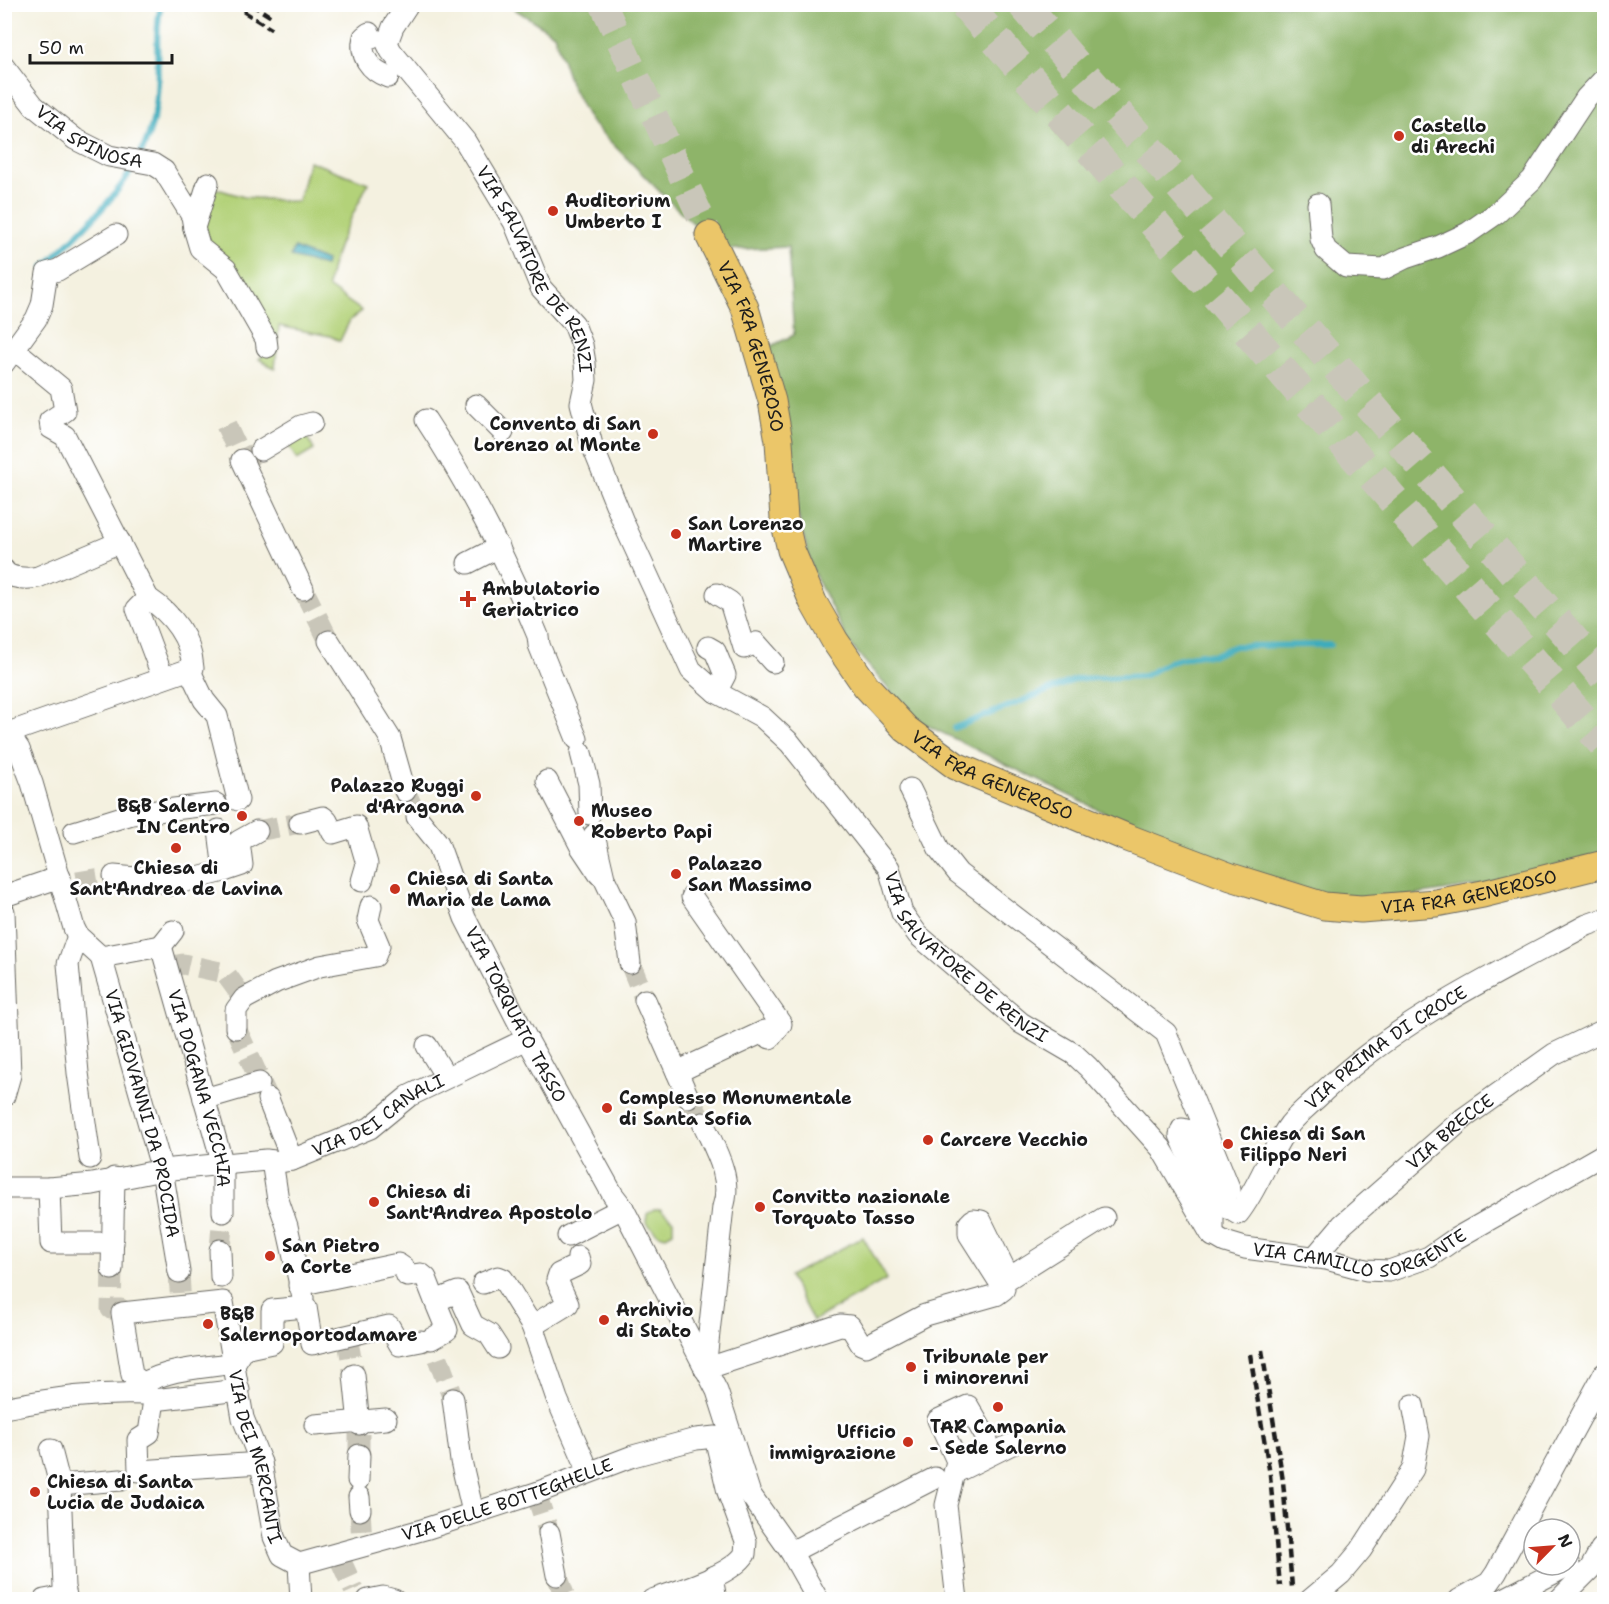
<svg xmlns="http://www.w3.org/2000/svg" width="1609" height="1604" viewBox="0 0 1609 1604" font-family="'Shantell Sans',sans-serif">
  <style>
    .green { fill: #b3d279; stroke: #68774a; stroke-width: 1.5 }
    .forest { fill: #8eb469; stroke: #556842; stroke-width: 1.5 }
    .water { fill: #3eacbc; stroke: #2d646c; stroke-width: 1.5 }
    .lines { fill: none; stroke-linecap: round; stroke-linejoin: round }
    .stream { stroke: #3eacbc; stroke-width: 6 }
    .minor-tunnel { stroke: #c9c6b9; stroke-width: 21; stroke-dasharray: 21 10; stroke-linecap: butt }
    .major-tunnel { stroke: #c9c6b9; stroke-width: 27; stroke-dasharray: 27 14; stroke-linecap: butt }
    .highway-tunnel { stroke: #c9c6b9; stroke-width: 32; stroke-dasharray: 32 16; stroke-linecap: butt }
    .minor-casing { stroke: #686761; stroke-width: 23 }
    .major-casing { stroke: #686761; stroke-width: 29 }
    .minor { stroke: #fff; stroke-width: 21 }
    .major { stroke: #ebc669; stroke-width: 27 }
    .rail { stroke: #1c1c1c; stroke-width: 4.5; stroke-dasharray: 9 4.5; stroke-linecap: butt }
    .poi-dot { fill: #c8321e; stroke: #fff; stroke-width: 2 }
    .labels { text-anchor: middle; stroke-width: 5; stroke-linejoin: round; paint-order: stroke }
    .poi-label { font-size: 18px; font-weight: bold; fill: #1c1c1c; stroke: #fff; text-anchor: start }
    .street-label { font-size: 18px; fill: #1c1c1c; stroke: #fff }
  </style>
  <rect width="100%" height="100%" fill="#fff"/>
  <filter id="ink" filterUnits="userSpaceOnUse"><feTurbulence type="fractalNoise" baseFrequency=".0167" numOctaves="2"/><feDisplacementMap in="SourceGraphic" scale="12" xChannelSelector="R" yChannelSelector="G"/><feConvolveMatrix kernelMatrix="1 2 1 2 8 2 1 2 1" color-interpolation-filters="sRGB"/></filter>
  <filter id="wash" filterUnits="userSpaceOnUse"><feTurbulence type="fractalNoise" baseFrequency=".008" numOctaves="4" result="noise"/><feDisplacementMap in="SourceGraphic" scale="24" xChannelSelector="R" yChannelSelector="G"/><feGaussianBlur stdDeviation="1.35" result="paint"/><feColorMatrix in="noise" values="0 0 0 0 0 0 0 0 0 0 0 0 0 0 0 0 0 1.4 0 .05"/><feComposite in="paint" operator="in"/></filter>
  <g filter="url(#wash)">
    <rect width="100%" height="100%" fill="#f4f1e0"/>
    <path class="green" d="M309 161 368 183C351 221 334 244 328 287L362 311 350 320 340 341 330 336 279 326 275 369 259 359 268 351 198 230 214 188 244 197 298 202Z
      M301 426 314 450 297 460 283 436Z
      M654 1209H660L673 1220V1232L666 1236 658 1234 646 1222 647 1214Z
      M863 1237 887 1279 813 1321 789 1276Z"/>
    <path class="forest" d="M508 5H1604V853L1481 885 1371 902 1302 889 1174 847 914 719 849 643 812 569 791 488 763 350 794 335 788 247 722 250 670 202 589 120 570 83 554 34Z"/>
    <path class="water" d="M294 248 326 261 325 266 291 257Z"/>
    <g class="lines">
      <path class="stream" d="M44 267C91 221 147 173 156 105 161 70 153 40 161 4
        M954 728 1077 679 1144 676 1169 662 1200 654 1214 655 1235 646 1330 645"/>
    </g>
  </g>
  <g filter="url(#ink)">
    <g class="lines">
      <path class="minor-tunnel" d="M226 425 242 460 261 450
        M303 589 329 641
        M405 791 417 817
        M257 831 300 823
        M77 882 114 876
        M630 963 645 1000
        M168 967 183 964 225 973 244 999
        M236 1028 268 1098
        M688 1097 703 1123
        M220 1250 223 1212
        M112 1269 111 1309H121L122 1313
        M179 1272 181 1307
        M347 1336 354 1375
        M421 1341 431 1339 453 1399
        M359 1455V1424
        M536 1493 549 1533
        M360 1510 362 1542
        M340 1559 354 1590
        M557 1575 566 1600"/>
      <path class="major-tunnel" d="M603 4 709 235"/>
      <path class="highway-tunnel" d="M965 4 1604 744
        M1023 4 1604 676"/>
      <g class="minor-casing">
        <g id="minor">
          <path id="s1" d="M408 4 393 27 387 43 391 51 465 141 514 222 541 288 574 324 582 345 585 363 586 380 581 403 592 445 624 524 691 670 716 692 762 717 790 743 889 868 902 913 918 935 1021 1023 1074 1054 1088 1067 1161 1148 1211 1234 1225 1242 1245 1248 1326 1259 1366 1270 1389 1271 1429 1257 1455 1239 1604 1154"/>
          <path d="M372 38 369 33 364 37C359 55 370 71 388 77"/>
          <path id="s2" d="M4 67 34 106 75 139 109 156 153 164 164 171 192 216 194 228 208 183"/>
          <path d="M1318 204 1321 239 1326 250 1346 267 1383 269 1405 258 1438 247 1468 233 1497 213 1532 180 1586 98 1604 79"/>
          <path d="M194 228 200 248 226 269 266 339 267 347"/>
          <path d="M4 363 36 319 42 305 47 273 58 270 116 235"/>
          <path d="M476 405 503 432"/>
          <path d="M426 420C471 488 507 560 538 636L539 645 577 739"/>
          <path d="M261 450 301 426 312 423"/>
          <path d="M242 460 303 589"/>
          <path d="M468 563 499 547"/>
          <path d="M4 570C8 579 29 579 38 577L120 542"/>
          <path d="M717 594 730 602 744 648 756 643 773 662"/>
          <path d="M148 598 137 609 163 678"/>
          <path d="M329 641 390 738 405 791"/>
          <path d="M708 647 715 651 725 675 716 692"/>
          <path d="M189 669 204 700 217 716 238 800"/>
          <path d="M8 733 193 668C191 638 172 614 148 598L65 436 51 428 50 421 65 411 61 388 15 350"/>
          <path id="s3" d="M4 735 8 733 19 749 32 783 74 928 78 936 101 957 161 946 223 1165V1212"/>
          <path d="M581 753 589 784 590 814"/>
          <path d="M547 781 581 847 599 874"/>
          <path d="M910 789 939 849 958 873 1166 1033 1230 1190 1222 1194 1190 1131 1182 1129 1180 1135 1213 1212V1236"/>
          <path id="s4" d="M417 817 438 843 465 918 527 1039 613 1195 623 1208 717 1391 750 1494 791 1552 818 1600"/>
          <path d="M300 823 323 817 327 821 333 833 356 826 367 864 362 881"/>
          <path d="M74 832 132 814 216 804"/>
          <path d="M594 835 604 878 625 922 630 963"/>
          <path d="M224 871 242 865 239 841 257 831"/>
          <path d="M114 876 157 880 171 885 224 871 219 830"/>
          <path d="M4 896 60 877"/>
          <path d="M4 912 10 1075 4 1096"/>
          <path d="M78 936 68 964 78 1073 90 1158"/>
          <path d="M161 946 173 931"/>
          <path id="s5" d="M101 957 162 1170 179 1272"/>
          <path d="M645 1000 688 1097"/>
          <path d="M236 1028V1010L244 999 276 982 320 966 375 956 379 946 368 920 371 906"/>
          <path d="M427 1046 446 1077"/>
          <path d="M677 1072 765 1031 770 1038 781 1024 692 897"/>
          <path d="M204 1099 259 1083"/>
          <path d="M268 1099 292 1160"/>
          <path d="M703 1123C715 1149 733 1179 723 1207L705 1369"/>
          <path d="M272 1161 278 1200 287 1226 303 1298"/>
          <path id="s6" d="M4 1188H49L93 1184 162 1170 266 1160 280 1162 292 1160 370 1128 409 1096 527 1039"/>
          <path d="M49 1188 51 1243H113"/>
          <path id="s7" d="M1222 1194 1228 1208 1238 1214C1260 1186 1269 1152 1290 1124 1300 1112 1313 1102 1323 1092 1399 1020 1496 974 1587 925L1604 919"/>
          <path d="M568 1236 623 1208"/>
          <path d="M220 1250 221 1277"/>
          <path id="s8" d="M1314 1258 1342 1225 1464 1118 1554 1054 1604 1030"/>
          <path d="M112 1269 114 1178"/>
          <path d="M483 1283 498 1277 503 1279 532 1326 557 1399 589 1472"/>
          <path d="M299 1285 398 1264 404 1268 407 1276 421 1274 426 1278 435 1301 458 1292 473 1325 489 1334 498 1348"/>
          <path d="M532 1326 568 1304 557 1280 559 1274 580 1264 578 1257"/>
          <path d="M431 1339 447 1330 435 1301"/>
          <path d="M705 1369 840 1325 850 1326 861 1344 866 1346 925 1315 996 1295 1004 1289 969 1234V1224L973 1220 981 1221 1009 1278 1104 1218"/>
          <path d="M354 1375 359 1424"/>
          <path id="s9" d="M141 1382 132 1375 122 1313 223 1302 243 1418 261 1463 274 1537 282 1555 299 1564"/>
          <path d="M129 1393C158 1368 198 1369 235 1363L244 1349 272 1343V1310L306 1307 312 1344 389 1326 400 1345 421 1341"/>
          <path d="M453 1399 461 1461 473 1512"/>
          <path d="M154 1400 149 1433 138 1440 139 1471 261 1463"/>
          <path d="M4 1408C55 1398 96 1392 147 1394L154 1400 239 1390"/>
          <path d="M315 1425 386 1419"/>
          <path d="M51 1450 60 1485 64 1587 67 1600"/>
          <path d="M954 1473 1010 1445"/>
          <path d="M358 1480 359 1455"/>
          <path d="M60 1485 121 1480"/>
          <path d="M359 1497 360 1510"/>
          <path d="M549 1533 557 1575"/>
          <path d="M791 1552 935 1478"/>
          <path id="s10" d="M299 1564 425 1529 536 1493 633 1456 696 1439 715 1437 728 1492 746 1541 745 1554C731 1576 677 1591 652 1600"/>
          <path d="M299 1564 301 1600"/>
          <path d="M712 1577 716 1600"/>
          <path d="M44 1600 66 1596"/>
          <path d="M368 1600 383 1597 394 1600"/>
          <path d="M957 1600 946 1505 957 1461 938 1420 968 1406 987 1439"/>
          <path d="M1310 1600 1341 1574 1361 1550 1413 1469 1419 1436 1413 1405"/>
          <path d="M1459 1600 1489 1583 1496 1573 1604 1374"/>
          <path d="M1502 1600 1569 1565"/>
          <path d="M1559 1600 1590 1569 1601 1549"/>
        </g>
      </g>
      <g class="major-casing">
        <g id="major">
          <path id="s11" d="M709 235 745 308 772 401 779 441 784 519 791 550 813 602 835 641 866 686 906 729 956 766 1128 838 1231 877 1324 906 1361 909 1436 903 1483 894 1604 864"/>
        </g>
      </g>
      <use href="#minor" class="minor"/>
      <use href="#major" class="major"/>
      <path class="rail" d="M232 4 271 29
        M251 4 273 18
        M1262 1350 1283 1481 1292 1587
        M1250 1354 1270 1475 1280 1586"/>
    </g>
  </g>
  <g class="poi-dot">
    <circle cx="1399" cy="136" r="6"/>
    <circle cx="553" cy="211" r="6"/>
    <circle cx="653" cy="434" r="6"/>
    <circle cx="676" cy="534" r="6"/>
    <path d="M465 590h6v6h6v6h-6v6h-6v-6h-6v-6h6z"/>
    <circle cx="476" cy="796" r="6"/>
    <circle cx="242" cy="816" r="6"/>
    <circle cx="579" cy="821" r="6"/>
    <circle cx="176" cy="848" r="6"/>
    <circle cx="676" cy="874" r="6"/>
    <circle cx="395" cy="889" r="6"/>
    <circle cx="607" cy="1108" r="6"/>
    <circle cx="928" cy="1140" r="6"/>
    <circle cx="1228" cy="1144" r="6"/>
    <circle cx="374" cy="1202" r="6"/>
    <circle cx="760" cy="1207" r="6"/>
    <circle cx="270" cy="1256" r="6"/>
    <circle cx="604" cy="1320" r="6"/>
    <circle cx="208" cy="1324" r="6"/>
    <circle cx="911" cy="1367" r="6"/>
    <circle cx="998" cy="1407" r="6"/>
    <circle cx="908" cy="1442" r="6"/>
    <circle cx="35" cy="1492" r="6"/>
  </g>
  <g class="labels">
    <g class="poi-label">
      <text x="1411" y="132">Castello<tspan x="1411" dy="21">di Arechi</tspan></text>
      <text x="565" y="207">Auditorium<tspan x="565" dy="21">Umberto I</tspan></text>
      <text x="641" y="430" text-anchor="end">Convento di San<tspan x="641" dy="21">Lorenzo al Monte</tspan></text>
      <text x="688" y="530">San Lorenzo<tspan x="688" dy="21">Martire</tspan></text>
      <text x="482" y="595">Ambulatorio<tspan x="482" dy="21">Geriatrico</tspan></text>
      <text x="464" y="792" text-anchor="end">Palazzo Ruggi<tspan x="464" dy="21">d'Aragona</tspan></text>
      <text x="230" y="812" text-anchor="end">B&amp;B Salerno<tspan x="230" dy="21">IN Centro</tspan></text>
      <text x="591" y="817">Museo<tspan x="591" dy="21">Roberto Papi</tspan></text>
      <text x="688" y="870">Palazzo<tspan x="688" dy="21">San Massimo</tspan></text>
      <text x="176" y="874" text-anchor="middle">Chiesa di<tspan x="176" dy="21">Sant'Andrea de Lavina</tspan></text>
      <text x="407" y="885">Chiesa di Santa<tspan x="407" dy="21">Maria de Lama</tspan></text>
      <text x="619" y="1104">Complesso Monumentale<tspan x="619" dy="21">di Santa Sofia</tspan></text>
      <text x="1240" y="1140">Chiesa di San<tspan x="1240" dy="21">Filippo Neri</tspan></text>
      <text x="940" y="1146">Carcere Vecchio</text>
      <text x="386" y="1198">Chiesa di<tspan x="386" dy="21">Sant'Andrea Apostolo</tspan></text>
      <text x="772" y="1203">Convitto nazionale<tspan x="772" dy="21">Torquato Tasso</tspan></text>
      <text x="282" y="1252">San Pietro<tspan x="282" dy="21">a Corte</tspan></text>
      <text x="616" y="1316">Archivio<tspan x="616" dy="21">di Stato</tspan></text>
      <text x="220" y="1320">B&amp;B<tspan x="220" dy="21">Salernoportodamare</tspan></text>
      <text x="923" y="1363">Tribunale per<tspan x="923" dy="21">i minorenni</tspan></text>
      <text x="998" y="1433" text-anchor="middle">TAR Campania<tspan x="998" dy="21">- Sede Salerno</tspan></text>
      <text x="896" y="1438" text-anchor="end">Ufficio<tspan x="896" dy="21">immigrazione</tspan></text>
      <text x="47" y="1488">Chiesa di Santa<tspan x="47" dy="21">Lucia de Judaica</tspan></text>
    </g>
    <g class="street-label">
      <text dy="6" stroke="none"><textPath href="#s2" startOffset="114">VIA SPINOSA</textPath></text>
      <text dy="6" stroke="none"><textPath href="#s1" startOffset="318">VIA SALVATORE DE RENZI</textPath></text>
      <text dy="6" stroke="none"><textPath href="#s11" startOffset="120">VIA FRA GENEROSO</textPath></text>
      <text dy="6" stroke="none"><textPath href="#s11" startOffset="642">VIA FRA GENEROSO</textPath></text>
      <text dy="6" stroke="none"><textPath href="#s11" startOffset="1146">VIA FRA GENEROSO</textPath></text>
      <text dy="6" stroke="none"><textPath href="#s1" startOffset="1160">VIA SALVATORE DE RENZI</textPath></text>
      <text dy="6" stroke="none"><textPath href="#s4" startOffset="222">VIA TORQUATO TASSO</textPath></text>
      <text dy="6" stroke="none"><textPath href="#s7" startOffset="254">VIA PRIMA DI CROCE</textPath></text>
      <text dy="6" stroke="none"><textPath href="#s3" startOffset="460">VIA DOGANA VECCHIA</textPath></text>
      <text dy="6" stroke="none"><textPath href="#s5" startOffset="162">VIA GIOVANNI DA PROCIDA</textPath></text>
      <text dy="6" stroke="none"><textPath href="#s6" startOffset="388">VIA DEI CANALI</textPath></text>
      <text dy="6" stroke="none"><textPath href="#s8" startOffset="186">VIA BRECCE</textPath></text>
      <text dy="6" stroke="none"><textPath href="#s1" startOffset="1694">VIA CAMILLO SORGENTE</textPath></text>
      <text dy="6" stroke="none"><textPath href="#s9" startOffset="334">VIA DEI MERCANTI</textPath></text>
      <text dy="6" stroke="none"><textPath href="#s10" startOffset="218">VIA DELLE BOTTEGHELLE</textPath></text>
    </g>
  </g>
  <rect width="1609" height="1604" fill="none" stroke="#fff" stroke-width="24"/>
  <g transform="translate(1552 1547) rotate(65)"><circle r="28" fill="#ffffff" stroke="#a4a4a4" stroke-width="1.5"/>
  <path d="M0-4.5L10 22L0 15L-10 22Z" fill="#c8321e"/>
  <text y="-9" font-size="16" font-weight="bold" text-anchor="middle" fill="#1c1c1c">N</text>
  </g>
  <path d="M30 54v9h142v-9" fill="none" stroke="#1c1c1c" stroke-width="3"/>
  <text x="39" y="54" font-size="18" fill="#1c1c1c" stroke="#ffffff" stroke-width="4.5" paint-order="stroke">50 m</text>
</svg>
